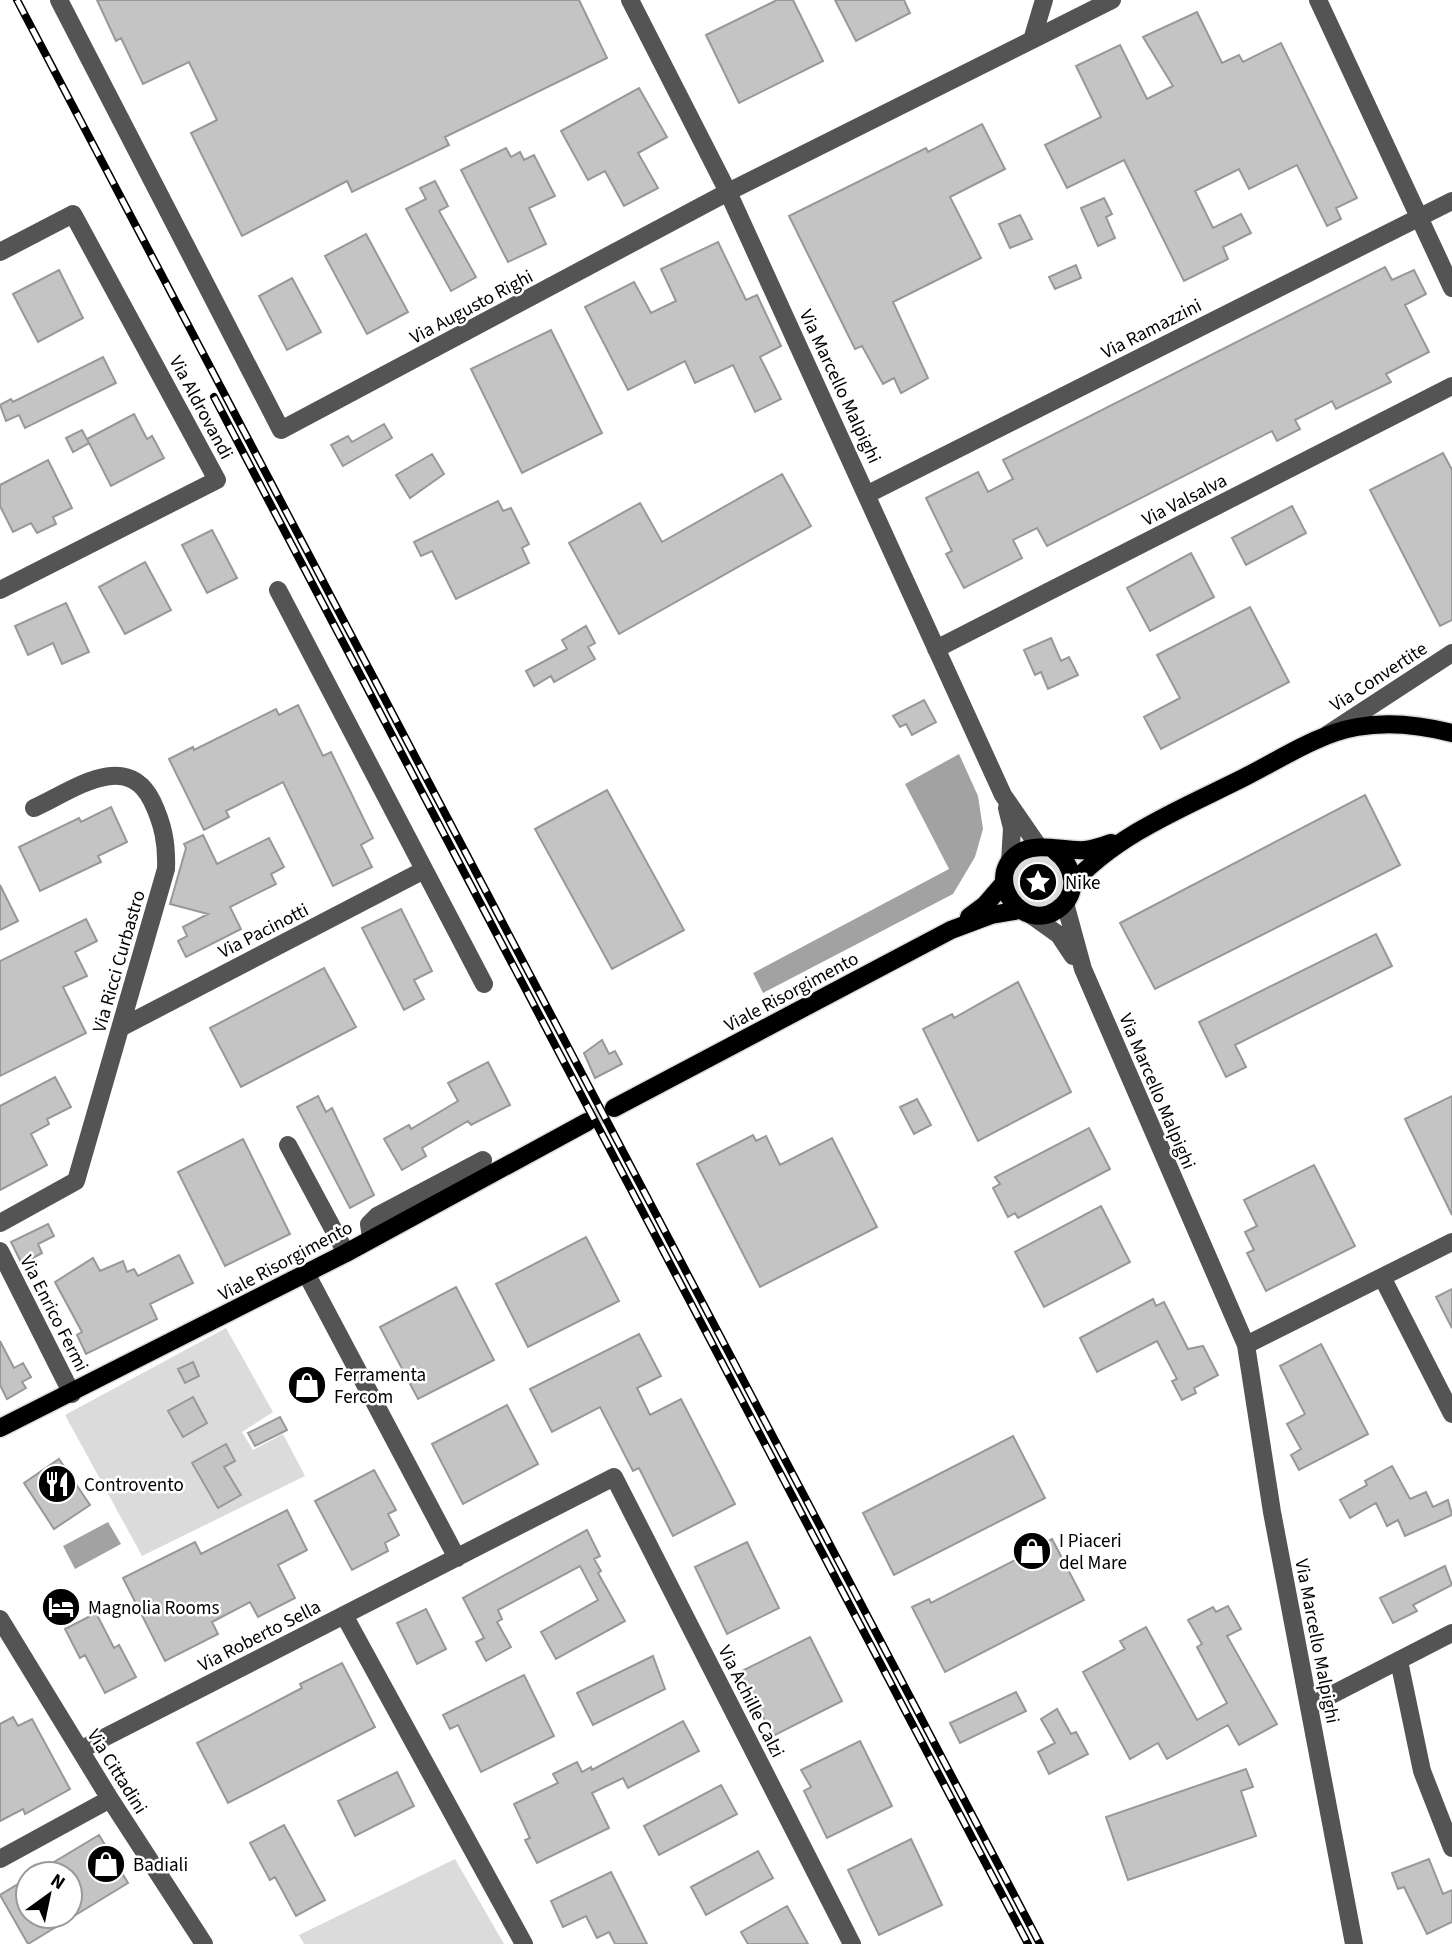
<svg xmlns="http://www.w3.org/2000/svg" width="1452" height="1944" viewBox="0 0 1452 1944" font-family="'Source Sans 3',sans-serif">
  <style>
    .green { fill: #dbdbdb }
    .water { fill: #a2a2a2 }
    .building { fill: #c4c4c4; stroke: #989898; stroke-width: 2 }
    .lines { fill: none; stroke-linecap: round; stroke-linejoin: round }
    .major-tunnel { stroke: #d9d9d9; stroke-width: 18; stroke-dasharray: 18 9; stroke-linecap: butt }
    .major-casing { stroke: #dbdbdb; stroke-width: 21 }
    .minor { stroke: #545454; stroke-width: 18 }
    .major { stroke: #000; stroke-width: 18 }
    .rail-casing { stroke: #000; stroke-width: 8 }
    .rail { stroke: #fff; stroke-width: 5; stroke-dasharray: 16; stroke-linecap: butt }
    .labels { text-anchor: middle; stroke-width: 5; stroke-linejoin: round; paint-order: stroke }
    .street-label { font-size: 19px; fill: #000; stroke: #fff }
    .poi-label { font-size: 19px; fill: #000; stroke: #fff; text-anchor: start }
  </style>
  <rect width="100%" height="100%" fill="#fff"/>
  <path class="green" d="M1011 881a27 27 0 1 1 54 0a27 27 0 1 1-54 0Z
    M226 1328 273 1412 242 1432 253 1450 283 1434 305 1476 142 1556 65 1415Z
    M455 1859 504 1944H304L299 1935Z"/>
  <path class="water" d="M959 754 978 796 983 829 975 857 953 894 763 993 753 973 949 869 905 784Z
    M108 1522 121 1544 75 1569 63 1546Z"/>
  <path class="building" d="M97 0H579L607 58 445 137 449 145 352 192 347 181 242 236 191 133 217 120 189 62 143 84 121 38 116 41Z
    M777 0H793L823 61 739 103 706 35Z
    M835 0H904L910 13 856 41Z
    M1197 12 1222 63 1239 55 1243 62 1281 43 1357 198 1336 208 1341 219 1327 226 1297 165 1249 189 1239 169 1195 191 1213 228 1241 214 1251 233 1223 247 1228 259 1184 281 1124 160 1067 188 1045 145 1101 117 1076 66 1120 45 1147 99 1173 86 1143 37Z
    M639 88 667 137 638 153 658 188 624 206 605 171 588 180 561 131Z
    M982 124 1005 169 950 197 981 258 893 302 928 378 901 393 894 378 883 384 862 346 855 349 789 216 926 148 928 152Z
    M506 148 511 157 520 152 524 160 534 155 555 196 529 208 546 244 508 262 461 170Z
    M435 181 448 206 439 211 476 277 451 291 406 209 426 199 420 188Z
    M1104 198 1112 214 1106 217 1115 238 1098 246 1081 208Z
    M1020 215 1032 239 1010 248 999 224Z
    M366 234 408 312 367 334 325 256Z
    M718 242 746 300 757 295 781 346 760 357 781 399 755 412 733 365 695 383 685 361 628 390 585 307 634 282 651 313 676 301 661 269Z
    M1076 265 1081 278 1055 289 1049 277Z
    M1385 267 1392 280 1414 270 1426 294 1405 305 1429 352 1386 374 1391 382 1336 409 1332 401 1295 420 1300 429 1277 441 1272 431 1047 546 1037 528 1013 540 1022 558 964 588 946 554 952 551 926 498 978 472 988 492 1013 479 1003 460Z
    M59 270 83 318 38 342 13 294Z
    M292 278 321 332 287 350 259 296Z
    M551 330 602 433 522 473 471 369Z
    M103 357 116 383 25 428 19 415 6 421 0 405 11 399 13 402Z
    M134 414 147 439 152 436 164 458 111 486 87 439Z
    M384 424 392 438 343 466 331 445 348 436 352 442Z
    M82 430 89 443 73 452 66 438Z
    M1443 453 1452 470V620L1440 626 1370 490Z
    M432 454 444 474 410 498 396 475Z
    M48 460 72 508 53 517 56 524 37 533 31 523 13 532 0 506V485Z
    M782 474 811 526 619 634 569 543 640 503 662 542Z
    M498 501 503 511 511 508 529 544 522 548 529 563 456 599 432 551 421 556 414 542Z
    M1292 506 1306 533 1246 565 1232 538Z
    M212 530 237 578 207 593 182 545Z
    M1191 553 1214 597 1150 631 1127 588Z
    M145 562 171 610 125 634 99 587Z
    M66 603 89 652 62 664 53 643 28 655 15 626Z
    M1250 607 1289 682 1161 749 1144 717 1180 698 1157 655Z
    M586 626 595 643 588 647 595 659 554 682 551 676 534 686 526 671 567 649 562 640Z
    M1051 638 1061 661 1069 657 1078 675 1048 689 1041 672 1035 675 1024 650Z
    M924 700 936 722 912 735 906 724 900 727 893 716Z
    M298 705 323 756 331 752 373 838 361 845 372 867 333 886 283 782 226 811 229 817 204 830 169 759 193 747 194 750 276 709 279 715Z
    M607 790 684 930 612 969 535 829Z
    M1365 795 1400 865 1155 989 1120 923Z
    M111 807 127 842 98 856 101 862 40 891 19 847 79 818 81 822Z
    M203 835 217 864 269 838 284 867 271 874 276 884 230 907 241 929 186 957 178 941 187 936 183 927 208 914 170 904 186 848 184 844Z
    M0 885 18 921 0 930Z
    M401 909 432 971 414 980 424 999 404 1010 362 928Z
    M86 919 97 941 75 952 87 976 63 987 86 1033 0 1076V961Z
    M1376 934 1392 966 1235 1045 1246 1067 1226 1077 1199 1022Z
    M324 968 356 1027 241 1087 210 1028Z
    M1018 982 1071 1092 978 1141 923 1029 952 1014 954 1018Z
    M602 1040 609 1054 615 1051 622 1064 595 1078 584 1053Z
    M488 1062 510 1105 471 1125 468 1121 422 1148 426 1156 402 1170 384 1139 409 1125 411 1129 458 1101 448 1083Z
    M55 1077 71 1107 47 1119 49 1124 31 1134 47 1165 0 1190V1106Z
    M318 1096 326 1112 332 1108 374 1195 350 1208 297 1107Z
    M1452 1096V1215L1405 1119Z
    M917 1099 931 1125 914 1134 900 1107Z
    M1089 1128 1110 1169 1018 1218 1015 1213 1008 1217 993 1188 1000 1184 995 1177Z
    M753 1135 756 1141 766 1136 780 1165 832 1138 877 1227 760 1287 697 1164Z
    M243 1139 290 1234 225 1266 178 1172Z
    M1314 1165 1355 1246 1266 1291 1247 1253 1254 1250 1245 1232 1257 1226 1244 1200Z
    M1101 1206 1130 1262 1044 1307 1015 1252Z
    M48 1224 54 1236 38 1244 42 1253 22 1264 11 1242Z
    M586 1237 619 1301 528 1347 496 1284Z
    M179 1255 193 1283 150 1304 157 1319 86 1354 77 1335 82 1332 55 1282 93 1258 100 1271 123 1261 127 1272 134 1269 138 1276Z
    M456 1287 494 1360 418 1399 380 1327Z
    M1452 1289V1328L1436 1297Z
    M1153 1299 1156 1306 1164 1302 1188 1349 1203 1346 1218 1375 1194 1388 1196 1393 1182 1400 1172 1381 1177 1379 1157 1341 1097 1372 1080 1338Z
    M639 1334 661 1376 637 1388 650 1415 681 1399 735 1504 673 1536 639 1468 633 1471 600 1407 552 1432 530 1389Z
    M0 1341 14 1368 23 1363 31 1377 22 1382 26 1388 7 1399 0 1385Z
    M1321 1344 1368 1434 1299 1470 1291 1455 1301 1449 1287 1424 1305 1414 1280 1366Z
    M193 1362 199 1376 185 1383 178 1369Z
    M193 1397 207 1423 183 1437 168 1411Z
    M507 1405 538 1464 463 1504 432 1444Z
    M280 1417 287 1430 255 1446 248 1433Z
    M1013 1436 1045 1498 894 1575 863 1513Z
    M226 1444 235 1461 224 1467 241 1495 218 1508 192 1463Z
    M59 1459 90 1505 54 1529 24 1483Z
    M1392 1466 1410 1499 1426 1492 1433 1507 1448 1500 1452 1515 1405 1536 1398 1520 1387 1526 1376 1503 1350 1518 1340 1500 1367 1485 1365 1481Z
    M374 1470 396 1510 388 1514 399 1535 385 1543 388 1551 352 1570 315 1501Z
    M287 1510 307 1550 278 1565 295 1598 258 1617 250 1602 212 1622 218 1634 165 1661 123 1578 195 1542 201 1554Z
    M587 1530 600 1556 594 1559 601 1571 598 1573 625 1621 556 1659 541 1632 598 1600 580 1566 498 1610 502 1619 497 1622 511 1647 486 1661 476 1642 484 1638 463 1598Z
    M1052 1539 1084 1600 945 1672 912 1607 929 1599 931 1603 1023 1556 1020 1549 1037 1541 1040 1546Z
    M747 1542 779 1608 727 1634 695 1567Z
    M1445 1566 1452 1585 1413 1605 1417 1611 1393 1623 1380 1598Z
    M1228 1606 1241 1629 1227 1636 1277 1724 1239 1745 1228 1725 1167 1759 1158 1743 1130 1759 1083 1672 1125 1649 1120 1641 1146 1627 1197 1720 1227 1703 1197 1647 1202 1644 1188 1620 1213 1607 1216 1612Z
    M426 1609 446 1649 417 1664 397 1623Z
    M96 1613 114 1648 119 1645 136 1677 105 1693 85 1655 80 1658 65 1629Z
    M810 1637 842 1701 773 1736 740 1672Z
    M653 1656 665 1689 593 1725 577 1693Z
    M342 1663 375 1727 228 1803 197 1743 302 1688 300 1684Z
    M524 1675 554 1736 481 1772 458 1725 450 1729 443 1715Z
    M1016 1692 1026 1711 960 1743 950 1723Z
    M1057 1709 1071 1734 1076 1732 1088 1754 1049 1774 1038 1752 1055 1743 1041 1719Z
    M13 1717 18 1726 32 1719 70 1789 25 1814 23 1809 0 1821V1724Z
    M683 1721 699 1751 628 1788 623 1778 592 1793 609 1828 537 1863 525 1840 530 1838 514 1804 558 1783 553 1774 577 1762 582 1772 591 1767 592 1770Z
    M860 1741 892 1806 827 1838 804 1791 811 1787 801 1770Z
    M1246 1769 1253 1787 1241 1791 1256 1836 1128 1880 1106 1817Z
    M397 1772 414 1806 355 1836 338 1801Z
    M721 1785 737 1814 659 1855 644 1826Z
    M284 1825 325 1900 296 1916 275 1877 270 1880 250 1843Z
    M99 1835 128 1883 28 1944 0 1895 28 1878V1916H70V1874H34Z
    M911 1839 942 1905 879 1935 848 1870Z
    M758 1851 773 1878 706 1915 691 1887Z
    M1429 1859 1443 1894 1452 1890V1922L1427 1934 1404 1887 1398 1889 1392 1873Z
    M611 1872 647 1944H615L609 1932 597 1938 586 1916 563 1927 551 1901Z
    M787 1906 808 1944H748L741 1932Z"/>
  <g class="lines">
    <path class="major-tunnel" d="M587 1122 614 1108"/>
    <g class="major-casing">
      <path id="major" d="M1055 851C1074 865 1081 894 1057 910 1023 933 984 881 1016 855 1035 840 1063 852 1085 850 1094 849 1103 846 1111 843
        M1073 883C1118 833 1186 807 1245 777 1281 759 1317 734 1357 727 1389 721 1421 725 1452 733
        M969 917 985 905 1004 883
        M614 1108 951 930 991 915 1020 910
        M0 1428 346 1253 587 1122"/>
    </g>
    <path class="minor" d="M59 0 281 430 728 192 1112 0
      M630 0 728 192 1003 795 1039 847
      M1318 0 1452 288
      M1032 40 1044 0
      M0 252 73 214 217 480 0 590
      M868 494 1452 201
      M278 590 484 984
      M936 649 1452 386
      M1328 734 1452 653
      M1007 808 1012 828 1010 862
      M1065 903 1083 969 1246 1345 1272 1512 1354 1944
      M1031 915 1059 935 1073 956
      M122 1027 424 870
      M288 1145 346 1253
      M0 1223 76 1181 166 869C167 843 163 824 152 801 126 749 72 791 34 808
      M371 1238 369 1224 377 1216 483 1160
      M0 1251 72 1394
      M306 1273 457 1558
      M1382 1277 1452 1414
      M1246 1345 1452 1242
      M344 1615 524 1944
      M0 1619 110 1799 204 1944
      M1399 1661 1422 1771 1452 1848
      M1310 1706 1452 1633
      M80 1750 614 1477 852 1944
      M0 1859 110 1799"/>
    <use href="#major" class="major"/>
    <g class="rail-casing">
      <path id="rail" d="M17 0 1040 1944
        M214 397 1028 1944"/>
    </g>
    <use href="#rail" class="rail"/>
  </g>
  <defs>
    <g id="sight-disc" transform="scale(2.0125)"><circle r="9.5" fill="#000" stroke="#fff"/><path d="M0-6L1.8-2.2L6-1.7L2.9 1.2L3.7 5.4L0 3.3L-3.7 5.4L-2.9 1.2L-6-1.7L-1.8-2.2Z" fill="#fff"/></g>
    <g id="shop-disc" transform="scale(2.0125)"><circle r="9.5" fill="#000" stroke="#fff"/><path d="M-5-2.5h2.3a2.7 3.5 0 0 1 5.4 0H5L5.5 6h-11ZM-1.5-2.5h3a1.5 2.3 0 0 0-3 0Z" fill="#fff"/></g>
    <g id="restaurant-disc" transform="scale(2.0125)"><circle r="9.5" fill="#000" stroke="#fff"/><path d="M-5-6h1v4h1v-4h1v4h1v-4h1v5L-1.5 .5V6h-2V.5L-5-1ZM5-6V6H3V1.5H1.5Q1.5-4 5-6Z" fill="#fff"/></g>
    <g id="hotel-disc" transform="scale(2.0125)"><circle r="9.5" fill="#000" stroke="#fff"/><path d="M-6-4.5h1.5V1H6V5H4.5V3h-9V5H-6ZM-4 0a1.8 1.8 0 1 1 3.6 0ZM.5 0V-2.5h3Q6-2.5 6 0Z" fill="#fff"/></g>
  </defs>
  <g fill-rule="evenodd">
    <use href="#sight-disc" x="1038" y="882"/>
    <use href="#shop-disc" x="307" y="1385"/>
    <use href="#restaurant-disc" x="57" y="1484"/>
    <use href="#shop-disc" x="1032" y="1551"/>
    <use href="#hotel-disc" x="61" y="1607"/>
    <use href="#shop-disc" x="106" y="1864"/>
  </g>
  <g class="labels">
    <g class="street-label">
      <text transform="translate(471 306) rotate(-28)" y="7">Via Augusto Righi</text>
      <text transform="translate(1151 328) rotate(-27)" y="7">Via Ramazzini</text>
      <text transform="translate(841 386) rotate(65)" y="7">Via Marcello Malpighi</text>
      <text transform="translate(202 407) rotate(62)" y="7">Via Aldrovandi</text>
      <text transform="translate(1184 499) rotate(-27)" y="7">Via Valsalva</text>
      <text transform="translate(1378 676) rotate(-33)" y="7">Via Convertite</text>
      <text transform="translate(263 930) rotate(-27)" y="7">Via Pacinotti</text>
      <text transform="translate(118 961) rotate(-74)" y="7">Via Ricci Curbastro</text>
      <text transform="translate(791 991) rotate(-28)" y="7">Viale Risorgimento</text>
      <text transform="translate(1158 1091) rotate(67)" y="7">Via Marcello Malpighi</text>
      <text transform="translate(285 1260) rotate(-28)" y="7">Viale Risorgimento</text>
      <text transform="translate(55 1313) rotate(63)" y="7">Via Enrico Fermi</text>
      <text transform="translate(259 1635) rotate(-27)" y="7">Via Roberto Sella</text>
      <text transform="translate(1318 1641) rotate(79)" y="7">Via Marcello Malpighi</text>
      <text transform="translate(752 1701) rotate(63)" y="7">Via Achille Calzi</text>
      <text transform="translate(118 1771) rotate(58)" y="7">Via Cittadini</text>
    </g>
    <g class="poi-label">
      <text x="1065" y="889">Nike</text>
      <text x="334" y="1381">Ferramenta<tspan x="334" dy="22">Fercom</tspan></text>
      <text x="84" y="1491">Controvento</text>
      <text x="1059" y="1547">I Piaceri<tspan x="1059" dy="22">del Mare</tspan></text>
      <text x="88" y="1614">Magnolia Rooms</text>
      <text x="133" y="1871">Badiali</text>
    </g>
  </g>
  <g transform="translate(49 1895) rotate(33)"><circle r="33" fill="#ffffff" stroke="#999999" stroke-width="2"/>
  <path d="M0-5L12 26L0 18L-12 26Z" fill="#000000"/>
  <text y="-10" font-size="19" font-weight="bold" text-anchor="middle" fill="#000000">N</text>
  </g>
</svg>
